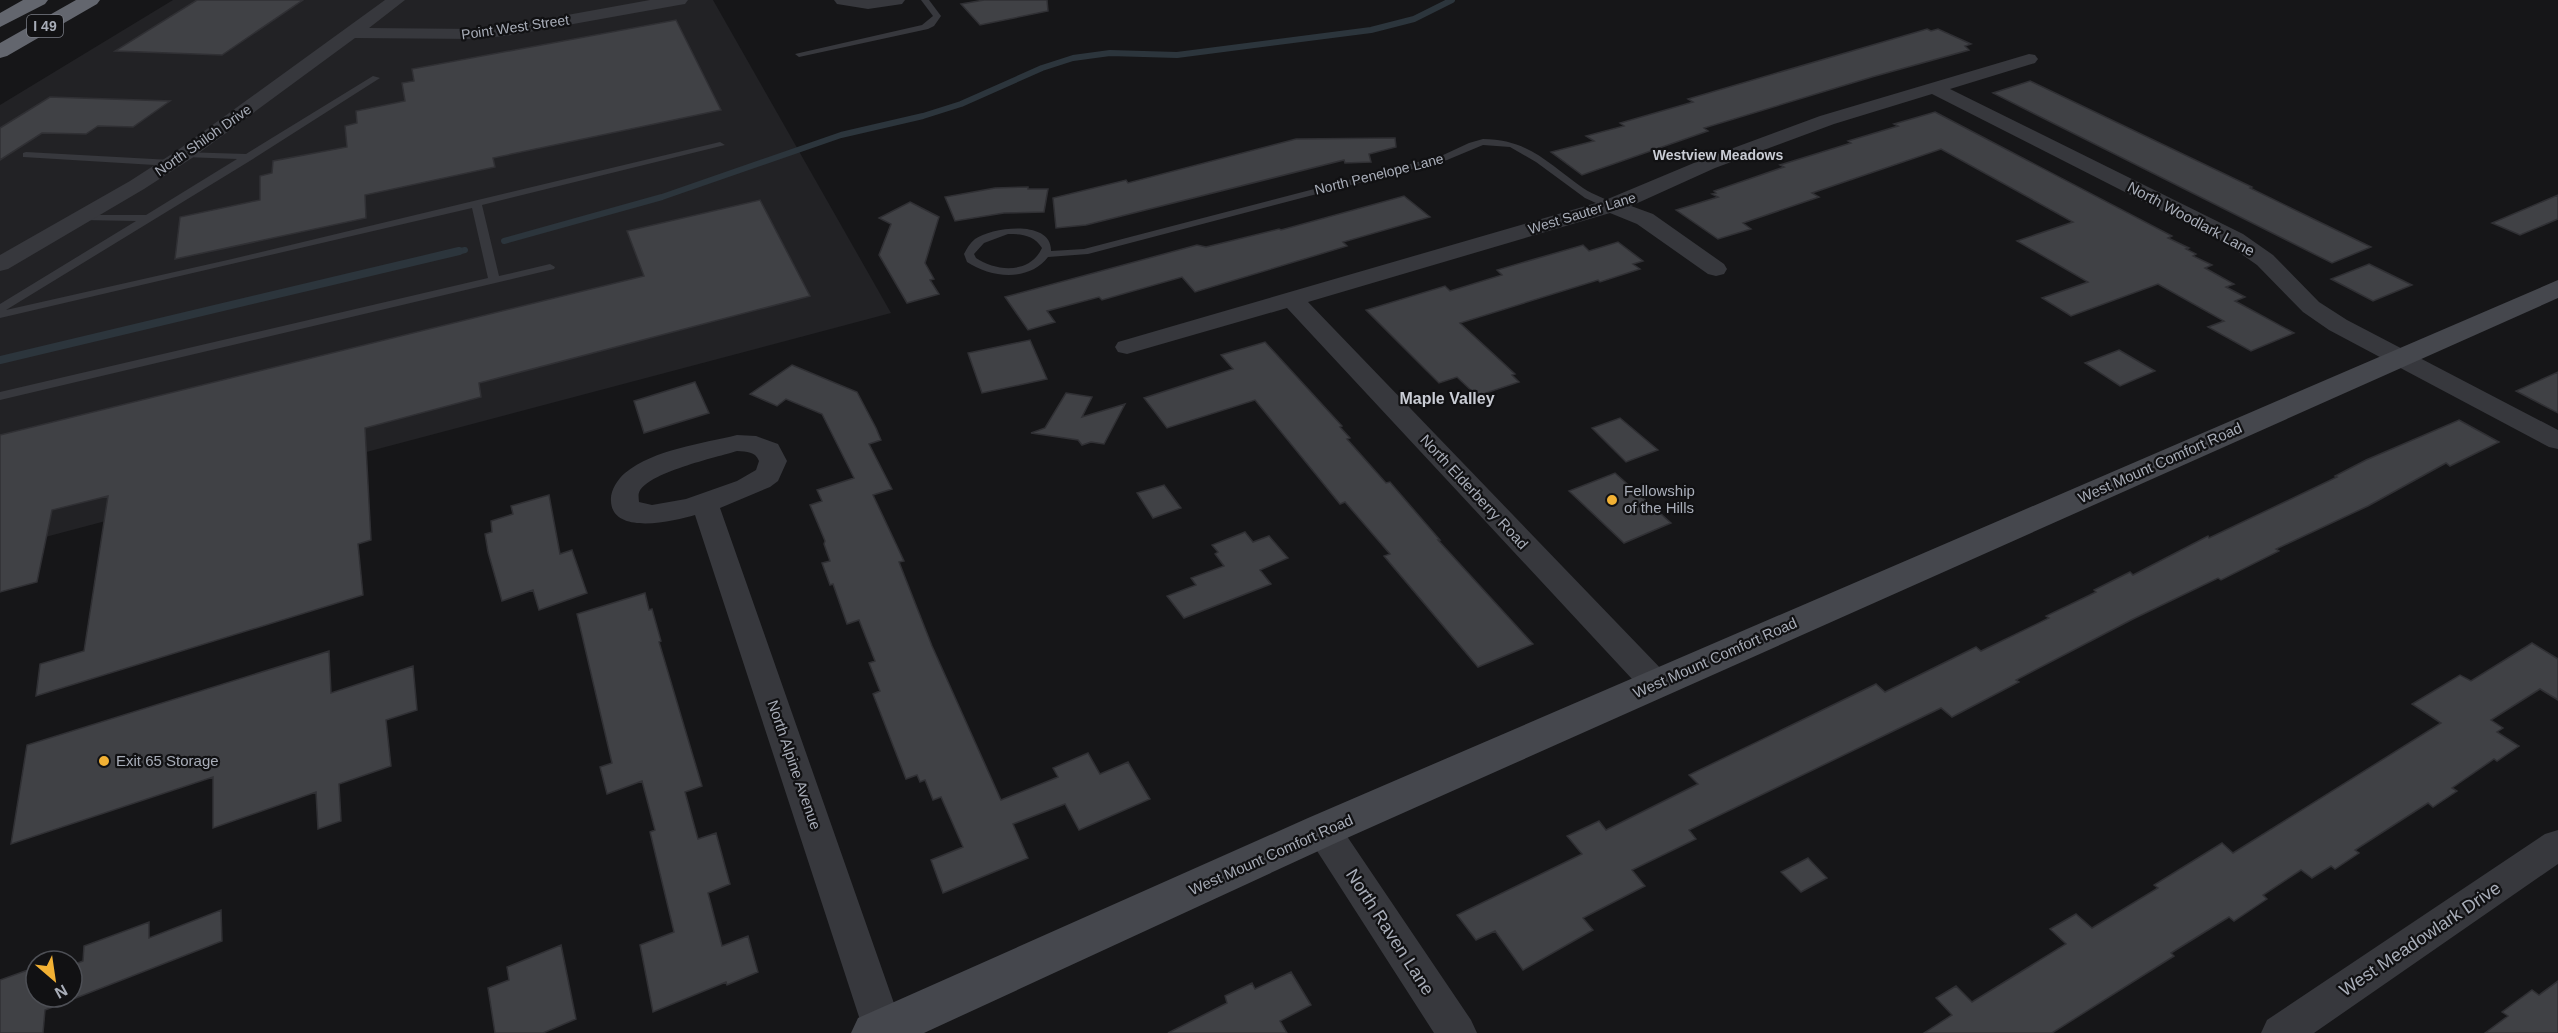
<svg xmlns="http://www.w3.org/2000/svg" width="2558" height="1033" font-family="Arial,sans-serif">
<rect width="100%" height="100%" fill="#161618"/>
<path fill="#222225" d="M173,0H713L891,313L0,549V105Z"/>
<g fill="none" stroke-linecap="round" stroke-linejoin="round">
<path stroke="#2c353c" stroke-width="6" d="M504,241L662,197L841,135L923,116L961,104L1042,68L1073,58L1110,53L1177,55L1371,30L1414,19L1452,0
M453,253L465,250"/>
<path stroke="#2c353c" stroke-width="8" d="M0,360L459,251"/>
</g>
<path fill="#404145" stroke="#303034" stroke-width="1.5" d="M197,0H303L222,55L115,51Z
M984,0H1047L1048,11L980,25L961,4Z
M676,20L721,110L493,158L495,167L365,195L366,218L175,259L180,217L260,200V176L272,173L273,161L347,147L345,126L357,123L356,111L405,101L402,83L414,81L412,69Z
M1927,29L1931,31L1938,29L1971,44L1965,46L1969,50L1872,77L1704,128L1708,131L1582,175L1551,152L1594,141L1586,136L1624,126L1620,123L1693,102L1688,99Z
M2030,81L2252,187L2250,188L2371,247L2332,263L1993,93Z
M50,97L170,101L133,127L98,126L86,134L42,133L0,160V128Z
M1935,112L2172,236L2168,238L2189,248L2186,249L2196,254L2193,256L2212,265L2205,268L2234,284L2226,287L2245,297L2235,301L2294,333L2251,351L2208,327L2224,321L2158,284L2071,316L2042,298L2088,282L2017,241L2073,222L1941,149L1812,193L1819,197L1743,223L1751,229L1718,239L1676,210L1718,197L1712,194L1716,193L1714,191L1784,167L1780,165L1851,143L1848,141L1898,126L1894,124Z
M1395,138L1396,147L1369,154L1371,162L1345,163L1344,160L1086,225L1056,228L1053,198L1126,180L1128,183L1296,139Z
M1028,187V189H1048L1044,212L1004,213L955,221L945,197L995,188Z
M2558,195V219L2520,235L2492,223Z
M1404,196L1430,217L1343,242L1347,246L1195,292L1182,277L1102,300L1099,297L1047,311L1055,322L1028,330L1005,297L1197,245L1206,247L1279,229L1281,230Z
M760,200L810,296L479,383L481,397L365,428L371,540L358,544L363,595L36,696L40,664L84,651L108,496L52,510L37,582L0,592V435L644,276L627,231Z
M910,202L939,217L925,263L934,279L930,280L939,294L907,303L879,255L891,224L879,218Z
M1618,242L1643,261L1633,264L1640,269L1600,282L1598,280L1460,323L1515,374L1512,375L1519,382L1477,396L1457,377L1439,383L1366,310L1445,286L1450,291L1502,275L1497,270L1583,245L1589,251Z
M2369,264L2412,285L2373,301L2331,279Z
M1030,340L1047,379L982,393L968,353Z
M1265,342L1342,426L1340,427L1350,438L1347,439L1386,483L1390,482L1408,503L1440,540H1438L1533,644L1478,667L1384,556L1390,554L1345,502L1340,504L1255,400L1167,428L1144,398L1233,369L1221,355Z
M2119,350L2155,371L2120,386L2085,363Z
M792,365L857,392L876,428L881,440L869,444L892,489L873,495L904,561L899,562L932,646L1001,800L1058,777L1053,768L1088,753L1100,774L1128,762L1150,799L1079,830L1065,804L1013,824L1028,858L943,893L931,860L963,847L941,797L933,800L925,780L920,782L917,775L906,779L873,694L880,691L869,663L875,661L859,620L847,624L833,584L830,585L822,563L830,561L824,544L825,541L810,505L822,501L817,490L854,478L822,414L786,399L777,406L750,394Z
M2558,372V413L2516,391Z
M695,382L709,413L644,433L634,401Z
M1066,393L1092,397L1082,417L1125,404L1104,444L1091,442L1082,445L1078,440L1031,433L1045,428Z
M1620,418L1658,450L1626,462L1592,428Z
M2459,420L2499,442L2450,466L2446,463L2368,506L2276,549L2279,551L2221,580L2218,578L2133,619L2016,680L2019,682L1952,717L1941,708L1689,830L1696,839L1632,870L1645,886L1583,918L1593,930L1523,970L1495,931L1476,940L1457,915L1582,854L1567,836L1599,821L1606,830L1698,784L1689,775L1876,684L1885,692L1976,647L1981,651L2049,618L2046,616L2096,592L2094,590L2130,572L2133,575L2208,536L2209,538L2337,477L2335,476L2366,460Z
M1615,473L1671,523L1624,543L1569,491Z
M1164,485L1181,508L1153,518L1137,493Z
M549,495L560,554L572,550L587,593L539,610L533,590L502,601L488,552L485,534L492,532L491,521L513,514L511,506Z
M1245,532L1253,542L1269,536L1288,558L1260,570L1271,584L1184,618L1167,596L1196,585L1191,578L1224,566L1215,554L1218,552L1212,545Z
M645,593L649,610L652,609L661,641L659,642L702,786L685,792L698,839L716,833L730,884L708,893L722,946L748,936L758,972L727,985L726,982L653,1012L640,945L674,932L650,832L655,830L642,781L607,794L600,767L612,763L577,614Z
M2532,643L2558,659V700L2540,689L2491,720L2503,728L2497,732L2519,746L2497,761L2494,759L2452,788L2457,791L2433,807L2428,803L2355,850L2359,853L2335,869L2331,866L2312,878L2301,870L2263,895L2267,899L2234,921L2229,917L2171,953L2174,956L2052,1033H1924L1952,1015L1936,998L1956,986L1972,1002L2066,944L2050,929L2076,914L2092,928L2158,888L2154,885L2222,843L2233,853L2441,723L2412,704L2460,675L2471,681Z
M329,651L331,693L413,666L417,710L386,720L391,766L339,784L341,821L318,829L316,792L213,828V777L11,844L27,745Z
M1808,858L1827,878L1801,892L1781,872Z
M221,910L222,941L45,1010L43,1033H0V980L36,967V997H72V965L83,961L84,946L149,922V938Z
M561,945L576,1019L543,1033H495L488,988L509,980L507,967Z
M1291,972L1311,1005L1280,1021L1287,1033H1168L1227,1003L1225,996L1252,983L1255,989Z
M2558,981V1033H2485L2508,1016L2502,1012L2532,990L2539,995Z"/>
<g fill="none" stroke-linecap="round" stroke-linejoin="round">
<path fill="#37383d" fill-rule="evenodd" d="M921,0H929L941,16L934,26L928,29L799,57L795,54L922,25L933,16Z
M373,76L380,78L253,159L6,310L232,259L720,142L725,145L482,205L499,276L550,264L555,267L554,269L0,400V392L488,278L472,208L0,318V304L136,221L82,220L77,217L78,215H146L237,159L185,157L180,154L182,152L246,154Z
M1483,139C1528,139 1549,164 1583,188C1593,195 1607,198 1616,206L1611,209L1607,208L1585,198L1536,162L1510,147L1483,145L1447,160L1088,254L1048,257C1029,282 991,278 967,262L964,254C967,248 970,243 975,239C992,227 1052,219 1051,251L1084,249L1441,156L1469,143ZM1008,234C1022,234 1034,235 1042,248C1030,274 997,272 976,258L974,254L984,243Z
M26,152L171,160L176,163L171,166L23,157V153Z"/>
<path fill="#37383d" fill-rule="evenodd" d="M385,0H405L369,28L476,29L512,25L650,0H688L685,4L679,5L512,35L476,39L355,38L192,158L144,189L8,269L0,271V255L130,181L178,150Z
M834,0H905L902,4L868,9L837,4Z
M2029,54L2035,55L2038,59L2035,63L1950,89L2243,234L2273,255L2319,302L2347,320L2558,430V449L2549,447L2329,330L2303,312L2257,265L2227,244L1932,94L1834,124L1715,168L1631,206L1653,214L1724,264L1727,269L1724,274L1716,276L1708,274L1637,224L1610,213L1308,302L1667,675L1672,684L1667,693L1656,696L1645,693L1287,308L1127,354L1118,352L1115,347L1118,342L1603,201L1701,160L1820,116Z
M737,435L756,436L778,444L787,461L778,481L770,487L720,508L903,1029L901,1033H865L863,1029L695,515C675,521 612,536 611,501C610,491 617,480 625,473C655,449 701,444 737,435ZM737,451C747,452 755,451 759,461L756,470L737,481L686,499L652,505L639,502C639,501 638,494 639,493C645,473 718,457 737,451Z
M1323,815L1336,820L1471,1020L1477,1033H1434L1310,840L1305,830L1310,820Z
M2558,830V864L2314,1033H2261L2267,1020L2545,834Z"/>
<path fill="#45474d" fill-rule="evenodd" d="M2558,280V298L1338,842L924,1033H851L858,1018L1308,818Z"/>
<path fill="#63666e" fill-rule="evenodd" d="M23,0H48L45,4L0,27V13Z
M76,0H100L97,4L7,56L0,58V43Z"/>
</g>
<g fill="#f2b134" stroke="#111113" stroke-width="2">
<circle cx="1612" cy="500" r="6"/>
<circle cx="104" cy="761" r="6"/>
</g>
<g text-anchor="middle" stroke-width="4.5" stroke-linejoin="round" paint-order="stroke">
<rect fill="#111113" stroke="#7b7e86" stroke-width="1.5" x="27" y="15" width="36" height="22" rx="4.5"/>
<g font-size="14" font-weight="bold" fill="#a8adb8">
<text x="45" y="31">I 49</text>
</g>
<g font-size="14" fill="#a8adb8" stroke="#111113">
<text transform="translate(515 27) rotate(-8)" y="5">Point West Street</text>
<text transform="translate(203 140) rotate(-35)" y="5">North Shiloh Drive</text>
<text transform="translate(1379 174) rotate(-14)" y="5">North Penelope Lane</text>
<text transform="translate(1582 213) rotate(-17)" y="5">West Sauter Lane</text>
</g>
<g font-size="14" font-weight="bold" fill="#c9ccd4" stroke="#111113">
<text x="1718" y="160">Westview Meadows</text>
</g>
<g font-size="15" fill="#a8adb8" stroke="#111113">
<text transform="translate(2191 219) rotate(28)" y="5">North Woodlark Lane</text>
<text transform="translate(2160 463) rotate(-24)" y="5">West Mount Comfort Road</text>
<text transform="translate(1474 492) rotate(47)" y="5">North Elderberry Road</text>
<text transform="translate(1715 658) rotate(-24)" y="5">West Mount Comfort Road</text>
<text transform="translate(794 765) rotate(71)" y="5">North Alpine Avenue</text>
<text transform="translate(1271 855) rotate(-24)" y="5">West Mount Comfort Road</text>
</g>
<g font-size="15" fill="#a8adb8" stroke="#111113" text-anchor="start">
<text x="1624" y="496">Fellowship<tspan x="1624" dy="17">of the Hills</tspan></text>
<text x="116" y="766">Exit 65 Storage</text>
</g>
<g font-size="16" font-weight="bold" fill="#c9ccd4" stroke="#111113">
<text x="1447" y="404">Maple Valley</text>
</g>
<g font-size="18" fill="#a8adb8" stroke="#111113">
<text transform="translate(1390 932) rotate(57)" y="6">North Raven Lane</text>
<text transform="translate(2420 939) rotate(-34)" y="6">West Meadowlark Drive</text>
</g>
</g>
<g transform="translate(54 979) rotate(151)"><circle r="28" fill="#111113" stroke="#4d4f55" stroke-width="1.5"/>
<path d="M0-4.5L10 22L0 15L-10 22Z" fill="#f2b134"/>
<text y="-9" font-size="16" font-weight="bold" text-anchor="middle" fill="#a8adb8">N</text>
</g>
</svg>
